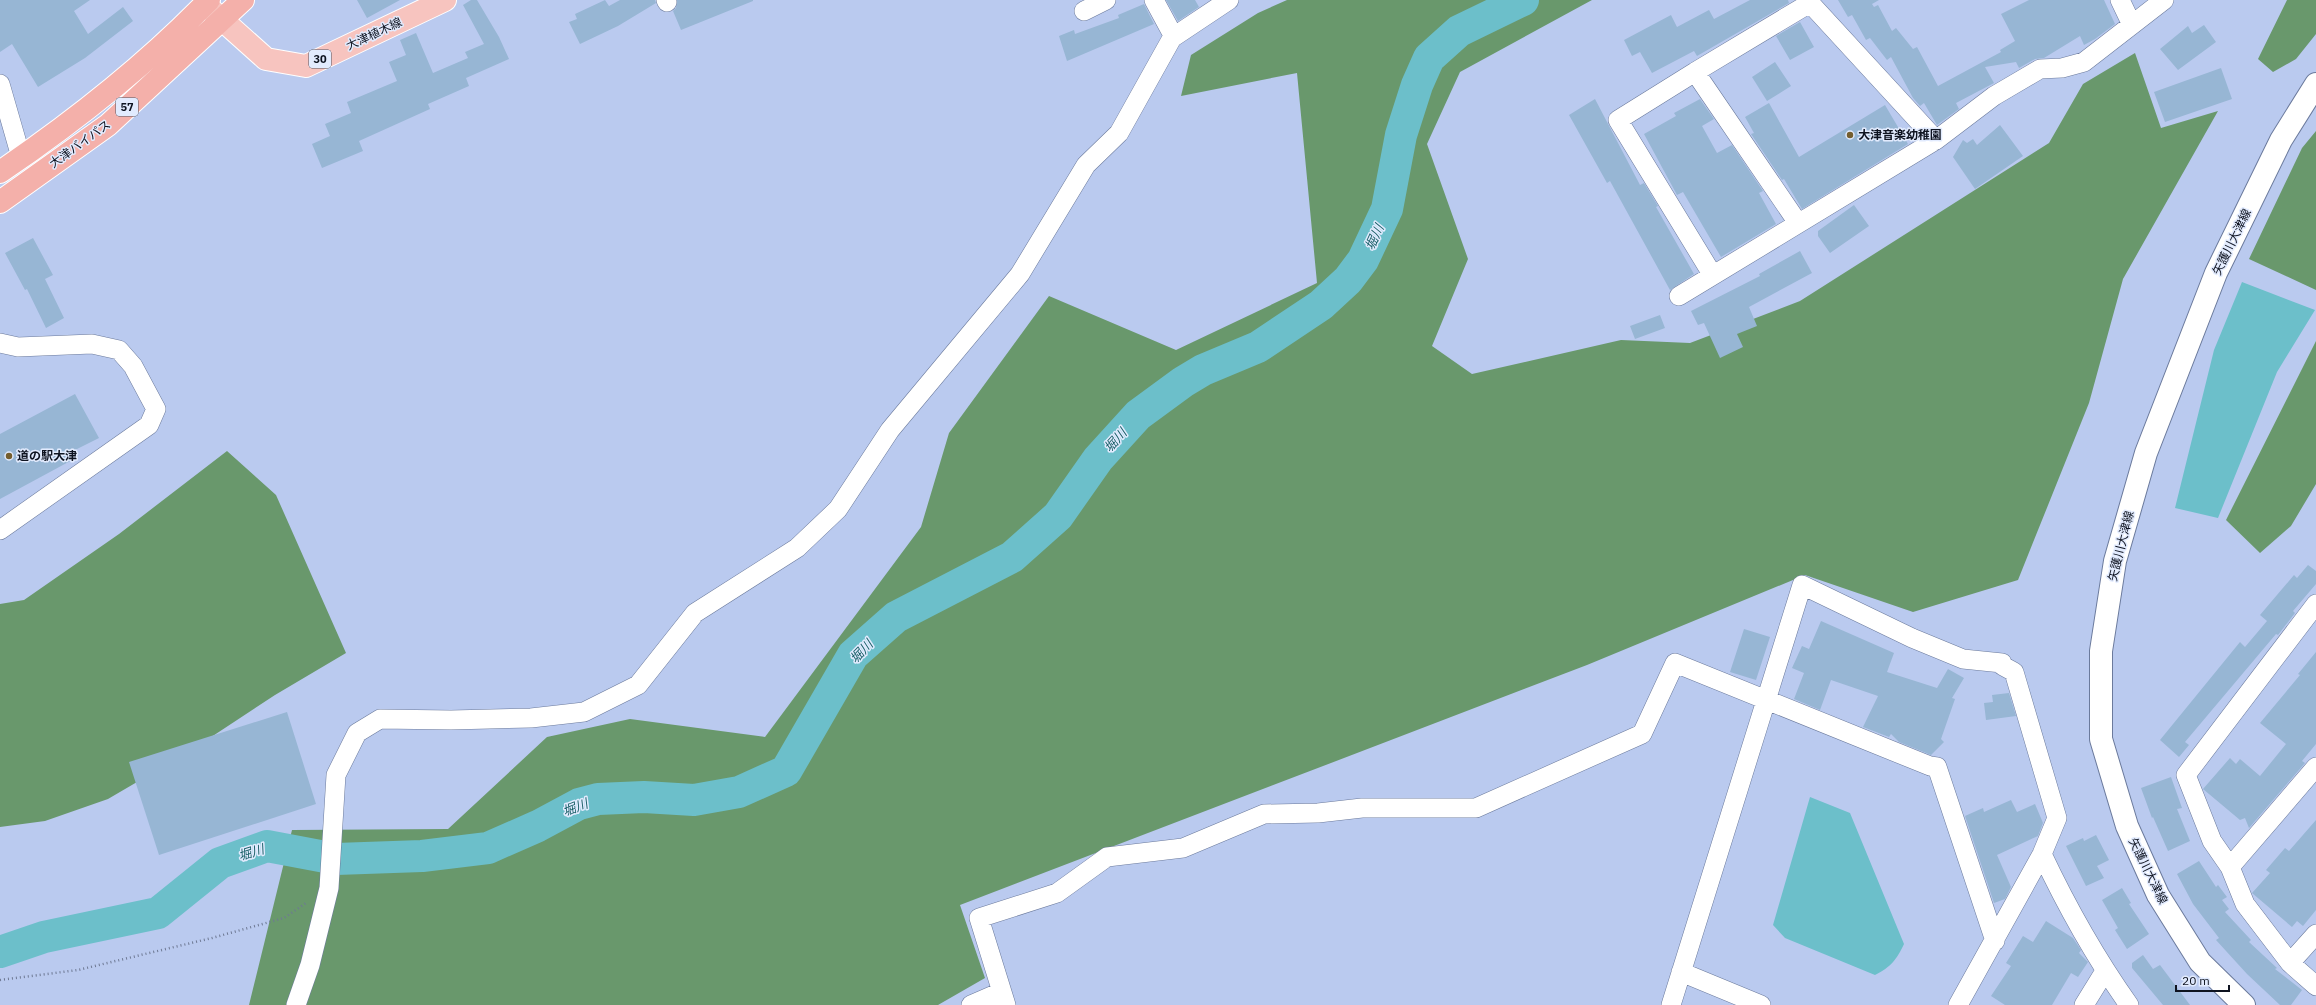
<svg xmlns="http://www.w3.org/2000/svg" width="2316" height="1005" font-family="'IBM Plex Sans','Noto Sans JP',sans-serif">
<rect width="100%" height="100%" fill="#bacaef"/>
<path fill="#69986c" d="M1287,0H1592L1460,72L1427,144L1468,259L1432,346L1472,374L1621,340L1690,343L1800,301L2049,143L2083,84L2135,53L2161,128L2218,111L2123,279L2089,403L2018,580L1913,612L1805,575L1587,665L960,905L985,978L938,1005H249L292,830L448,829L547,737L630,719L765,737L921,527L949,433L1049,296L1176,350L1317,283L1297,73L1181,96L1191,55L1258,13Z
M2287,0H2316V34L2296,59L2273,72L2258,59Z
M2316,131V290L2249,259L2302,148Z
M2316,341V484L2291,526L2260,553L2226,520Z
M227,451L276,495L346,653L275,695L190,751L108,799L45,821L0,827V604L24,600L119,534Z"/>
<path fill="#6cbfca" d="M2242,282L2315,310L2277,372L2218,518L2175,508L2214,350Z
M1810,797L1850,813L1904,944C1897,959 1891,967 1875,975L1785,938L1773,925Z"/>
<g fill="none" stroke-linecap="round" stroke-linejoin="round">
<path stroke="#6cbfca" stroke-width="32" d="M0,952L44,937L158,913L220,863L267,846L336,859L422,856L488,848L538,826L579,804L598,799L644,797L694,800L739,792L786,771L853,655L896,617L1012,557L1058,516L1098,459L1138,415L1183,382L1203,370L1258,347L1321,305L1348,280L1363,260L1387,209L1401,135L1417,85L1429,58L1459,31L1523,0"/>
</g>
<path fill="#97b6d4" d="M0,0H90L74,11L88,34L123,7L133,21L85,58L38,87L12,44L0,52Z
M357,0H400L367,18Z
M471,0H477L499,37L509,59L466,78L469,86L428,104L430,109L359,141L363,151L322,168L312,144L330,136L325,124L351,113L347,102L397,81L389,62L406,55L400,40L416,33L433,73L468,58L465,52L484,44L463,5Z
M605,0L609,6L620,0H655L656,3L618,26L580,44L569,22L577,19L575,14Z
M677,0H753V1L681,30L673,11L676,8Z
M1166,0H1195L1199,7L1178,21Z
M1750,0H1788L1789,3L1697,56L1694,51L1652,73L1640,52L1632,56L1624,40L1671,15L1677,27L1709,10L1714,19Z
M1838,0H1879L1872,4L1874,7L1878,5L1892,31L1896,28L1913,49L1917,47L1938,86L2001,52L2000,50L2015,41L2001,14L2029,0H2104L2115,24L2095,39L2084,45L2080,36L2044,58L2035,59L2019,68L2016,62L1985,67L1994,83L1956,103L1959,109L1937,125L1924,103L1920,106L1913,98L1891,57L1887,60L1870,38L1866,40L1852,15L1848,17Z
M1144,4L1154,24L1067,61L1059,36L1074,30L1075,34L1119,18L1118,15Z
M1800,22L1814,47L1790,60L1776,36Z
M2204,25L2216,42L2178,70L2160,49L2188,26L2192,33Z
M1775,62L1791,86L1767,101L1752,77Z
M2221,68L2232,99L2165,122L2154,92Z
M1595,99L1640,185L1644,183L1658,206L1656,207L1694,274L1670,290L1610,181L1607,183L1569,115Z
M1700,99L1714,119L1702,126L1717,153L1732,145L1763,191L1759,193L1776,224L1721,257L1683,192L1677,195L1644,134L1676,116L1674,113Z
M1769,103L1799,157L1885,105L1908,144L1802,209L1784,179L1782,180L1751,134L1754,133L1745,117Z
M2000,125L2023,156L1975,189L1953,157L1963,140L1967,143L1973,139L1977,145Z
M1854,205L1869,226L1830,253L1818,236V231Z
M33,238L53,275L45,279L64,318L46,328L27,289L25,290L5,253Z
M1800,251L1812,273L1749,307L1757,326L1737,334L1743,347L1720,358L1704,323L1698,325L1691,311L1760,276L1759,274Z
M1660,315L1665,328L1635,339L1630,326Z
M75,394L99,438L71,452L74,459L0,499V434Z
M2308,565L2316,571V584L2293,611L2295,613L2278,635L2276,634L2185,742L2189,745L2179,757L2160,740L2240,642L2245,647L2267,621L2260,615L2294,575L2297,578Z
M1821,621L1894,653L1887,672L1937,688L1948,669L1964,678L1952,698L1955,699L1941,739L1944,742L1931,755L1899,742L1891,734L1889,737L1863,727L1878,696L1831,680L1820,710L1794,699L1804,673L1792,668L1802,646L1809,649Z
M1744,629L1770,637L1756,680L1730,672Z
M2316,652V744L2302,761L2305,763L2249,828L2245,818L2240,820L2203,789L2230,758L2236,764L2240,759L2260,776L2286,744L2260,723L2300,675L2298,674Z
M2009,693L2016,716L1986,720L1984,703L1993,702L1992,695Z
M287,712L316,804L159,855L129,762Z
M2171,777L2182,808L2177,809L2190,841L2168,851L2153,817L2152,818L2141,788Z
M2011,800L2017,812L2035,804L2043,823L2038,836L1997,855L2011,887L2005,899L1994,903L1965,816L1983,808L1984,812Z
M2316,820V910L2303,926L2297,921L2292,927L2252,893L2270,873L2266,870L2285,848L2289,851Z
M2096,835L2109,860L2097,866L2104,878L2086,886L2066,846L2083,838L2084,841Z
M2199,861L2216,887L2218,885L2227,897L2222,900L2229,909L2225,912L2251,940L2249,942L2277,968L2275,969L2302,990L2291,1005H2280L2247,974L2216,940L2219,938L2193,904L2177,874Z
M2122,888L2131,903L2129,904L2149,934L2127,949L2115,930L2118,928L2102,900Z
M2046,921L2073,938L2081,950L2079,953L2088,962L2078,977L2071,973L2052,1005H2005L1991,996L2011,966L2006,963L2023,936L2033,942Z
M2143,955L2153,969L2160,965L2190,1005H2163L2132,968V963Z"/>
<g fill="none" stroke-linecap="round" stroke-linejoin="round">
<g stroke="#6b7a9c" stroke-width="20">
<path id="minor" d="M666,0L667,2
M1154,0L1174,37
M2120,0L2132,25
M1084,11L1106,0
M1695,72L1618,120L1712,274
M0,84L21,157
M1798,223L1695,72L1810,3L1936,140
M1679,296L1936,140L1994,96L2040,69L2062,68L2084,62L2164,0
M0,343L18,347L92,344L119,350L133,366L156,409L149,425L0,530
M2316,604L2186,775L2212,841L2230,867L2245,904L2290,963L2316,986
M2042,854C2067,907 2095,957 2129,1005
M2230,867L2316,767
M2290,963L2316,934
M1681,972L1761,1005
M296,1005L310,965L329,888L336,775L357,733L380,719L451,720L531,718L584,712L638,685L695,613L797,548L838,509L890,430L1020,274L1086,165L1119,133L1172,38L1229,0
M971,1005L1001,992
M1006,1005L979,918L1057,893L1107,857L1183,848L1264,814L1318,813L1362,808H1476L1642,734L1675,663L1930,766L1937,767L1995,941
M1671,1005L1802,585L1912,638L1963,659L2002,663L2003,666L2014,672L2057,818L2042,854L1958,1005
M2084,1005L2105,971"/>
</g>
<g stroke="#6b7a9c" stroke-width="24">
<path id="secondary" d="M2244,1005L2200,962L2158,895L2127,826L2101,739V651L2115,561L2146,453L2216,273L2281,140L2316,84"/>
</g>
<g stroke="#fff" stroke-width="24">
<path id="primary" d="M208,7L266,59L306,66L445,0"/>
</g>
<g stroke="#fff" stroke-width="24">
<path id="trunk" d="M0,172C75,121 146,65 209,0
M0,202L108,125L243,0"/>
</g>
<path stroke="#6e7993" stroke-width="2.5" stroke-dasharray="1 3" stroke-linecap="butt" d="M0,980L78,970L212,938L284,918L306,903"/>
<use href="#minor" stroke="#fff" stroke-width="19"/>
<use href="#secondary" stroke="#fff" stroke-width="22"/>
<use href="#primary" stroke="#f7c4bf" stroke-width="22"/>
<use href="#trunk" stroke="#f4b0aa" stroke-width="22"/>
</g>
<g fill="#745e2e" stroke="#e2ebfe" stroke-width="1.5">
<circle cx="1850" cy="135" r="4"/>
<circle cx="9" cy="456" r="4"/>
</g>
<g text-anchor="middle" stroke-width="3" stroke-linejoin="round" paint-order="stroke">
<g fill="#e2ebfe" stroke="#4e5463" stroke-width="1">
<rect x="309" y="50" width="22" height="18" rx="3"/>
<rect x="116" y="98" width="22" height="18" rx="3"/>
</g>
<g font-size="11" font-weight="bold" fill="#0e1320">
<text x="320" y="63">30</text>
<text x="127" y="111">57</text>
</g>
<g font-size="12" fill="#0e1320" stroke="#e2ebfe">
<text transform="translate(374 34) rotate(-25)" y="4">大津植木線</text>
<text transform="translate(80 144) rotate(-36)" y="4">大津バイパス</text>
<text transform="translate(2232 242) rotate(-64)" y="4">矢護川大津線</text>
<text transform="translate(2121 546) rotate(-76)" y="4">矢護川大津線</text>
<text transform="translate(2148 871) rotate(64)" y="4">矢護川大津線</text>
</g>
<g font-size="12" font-weight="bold" fill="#0e1320" stroke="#e2ebfe" text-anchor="start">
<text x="1858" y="139">大津音楽幼稚園</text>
<text x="17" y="460">道の駅大津</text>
</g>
<g font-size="13" font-style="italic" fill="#1c6169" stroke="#e2ebfe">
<text transform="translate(1374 237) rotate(-65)" y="5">堀川</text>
<text transform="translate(1115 440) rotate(-48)" y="5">堀川</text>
<text transform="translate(861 651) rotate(-47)" y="5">堀川</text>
<text transform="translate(575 807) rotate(-21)" y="5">堀川</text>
<text transform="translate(251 852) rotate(-17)" y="5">堀川</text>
</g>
</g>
<path d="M2176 985v6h53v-6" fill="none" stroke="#0e1320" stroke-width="2"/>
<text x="2182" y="985" font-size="12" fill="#0e1320" stroke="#e2ebfe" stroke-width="3" paint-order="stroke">20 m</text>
</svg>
